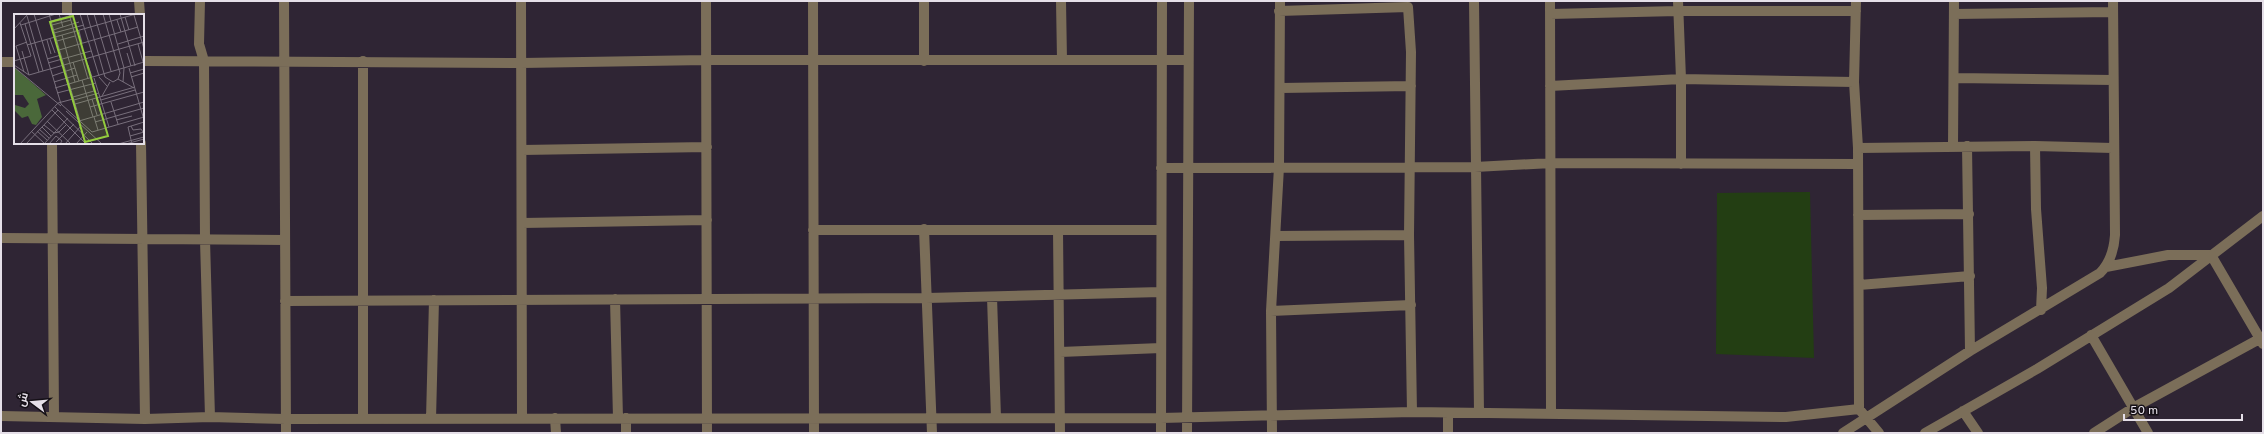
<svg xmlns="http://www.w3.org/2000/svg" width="2264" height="434" font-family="Overpass,Cairo,sans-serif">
<rect width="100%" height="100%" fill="#2f2534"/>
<path fill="#233e13" d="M1810,192L1814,358L1716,354L1717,193Z"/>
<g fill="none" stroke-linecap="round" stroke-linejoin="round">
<path stroke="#7b6e59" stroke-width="10" d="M67,1V15
M139,1L140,15
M200,1L199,44L204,61L205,240L210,417
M284,1L286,433
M521,1L522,418
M706,1L707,433
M813,1L814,433
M1061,1L1062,60
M1474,1L1479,412
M1550,1L1551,414
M1678,1L1681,79V164
M1856,1L1854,82L1858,148L1859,409L1879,433
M1279,11L1408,7L1411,52L1409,235L1412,412
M1550,14L1678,11H1856
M1954,14L2113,12
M143,61L522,63L706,60H1188
M363,61V419
M924,61V1
M1,62H15
M1954,78L2113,80
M1550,86L1681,79L1854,82
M1281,88L1411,86
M52,143L54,417
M141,143L145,419
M1953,146L1954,1
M1967,146L1970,351
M2035,146L2036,209L2042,288L2041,310
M1858,148L2035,146L2113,148
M522,150L707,147
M1161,168L1475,167L1552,163L1858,164
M1858,215L1969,214
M522,223L707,220
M924,229L932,433
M813,230H1161
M1058,230L1060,433
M1276,236L1409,235
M1,238L285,240
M2106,267L2168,255H2211L2263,344
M1859,285L1970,276
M992,297L996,418
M615,299L618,418
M285,301L927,298L1161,292
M1271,311L1411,305
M2091,335L2148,433
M1060,352L1161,348
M1963,411L1978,433
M1448,413V433
M1,416L145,419L210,417L286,419L1161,418L1412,412L1786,417L1859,409
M555,418L556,433
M626,418V433
M431,419L434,300
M1161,433L1162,1
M1187,433L1189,1
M1272,433L1271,311L1279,167L1280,1
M1843,433L1970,351L2100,273C2110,263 2114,250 2115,235L2113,1
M1925,433L2037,369L2169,288L2263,216
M2094,433L2133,408L2263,337"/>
</g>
<g transform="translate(14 14)">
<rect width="130" height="130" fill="#2f2534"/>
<path d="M0,53L32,81L23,85L28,103L22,111L18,110L14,102L8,104L0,96L1,91L11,94L15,90L9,81H0Z" fill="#4a683a"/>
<path fill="none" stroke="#786f7c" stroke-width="1" d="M20,0L47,90L78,118L130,103M35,0L66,107M45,0L49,13M55,0L74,65M66,0L85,62M73,0L91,63L99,68L104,65L106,59L89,0M80,0L97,57M95,0L110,54L109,68M106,0L121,52M120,1L130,35M13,2L29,57M111,3L115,16M103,6L107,18M37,7L62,0M6,9L17,42M11,10L25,58M7,11L42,0M38,11L57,6M0,15L14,0M39,16L65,8M65,17L68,29M40,19L70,11M48,21L61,68M36,25L41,39M33,26L37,40M43,27L61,22M104,30L130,22M124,30L129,48M13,31L122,0M45,36L124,13M8,37L15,61M113,39L117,52M33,45L47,41M0,47L17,42M59,48L65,67M34,49L77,37M0,51L15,61L130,28M74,51L78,63M0,53L47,92M115,54L130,106M10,58L2,32L13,28M116,59L130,55M38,62L61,54M85,63L93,72M117,63L130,59M80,64L95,113M104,65L120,74M68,66L79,103M40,68L63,61M41,74L130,48M43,79L82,69M88,82L96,68M59,83L80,77L78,70M82,84L87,100M78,85L83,101M60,86L85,79M87,86L121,76M97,88L104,110M61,90L121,73M41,93L79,130M76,93L130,78M38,96L72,130M52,97L88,130M80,103L84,116M102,106L118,102M33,107L57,130M65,107L130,88M81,108L130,94M30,111L40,119L45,118L52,111M117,112L119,116L127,115L129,118M28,113L37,122M25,115L35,124M17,117L30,129M23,117L33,126M116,122L130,118M42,128L60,110M6,130L44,89L59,85M12,130L44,96M30,130L54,104M35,130L42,122L48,127L46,130M51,130L67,112M62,130L73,118M104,130L130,123M112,130L130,125M118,130L114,113L130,108"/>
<path fill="#93cc3d" fill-opacity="0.15" stroke="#93cc3d" stroke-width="2" d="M59,2L94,122L71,128L36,8Z"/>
<rect width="130" height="130" fill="none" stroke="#e5dfe8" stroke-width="2"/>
</g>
<rect width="2264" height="434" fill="none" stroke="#e5dfe8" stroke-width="4"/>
<g transform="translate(32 402) rotate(286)" stroke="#151017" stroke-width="3" paint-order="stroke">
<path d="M0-3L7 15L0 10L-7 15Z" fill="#e5dfe8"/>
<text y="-6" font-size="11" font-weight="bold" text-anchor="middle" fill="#e5dfe8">ش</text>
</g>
<path d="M2124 414v6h118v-6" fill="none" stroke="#e5dfe8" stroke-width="2"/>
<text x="2130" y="414" font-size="12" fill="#e5dfe8" stroke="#151017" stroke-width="3" paint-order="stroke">50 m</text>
</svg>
